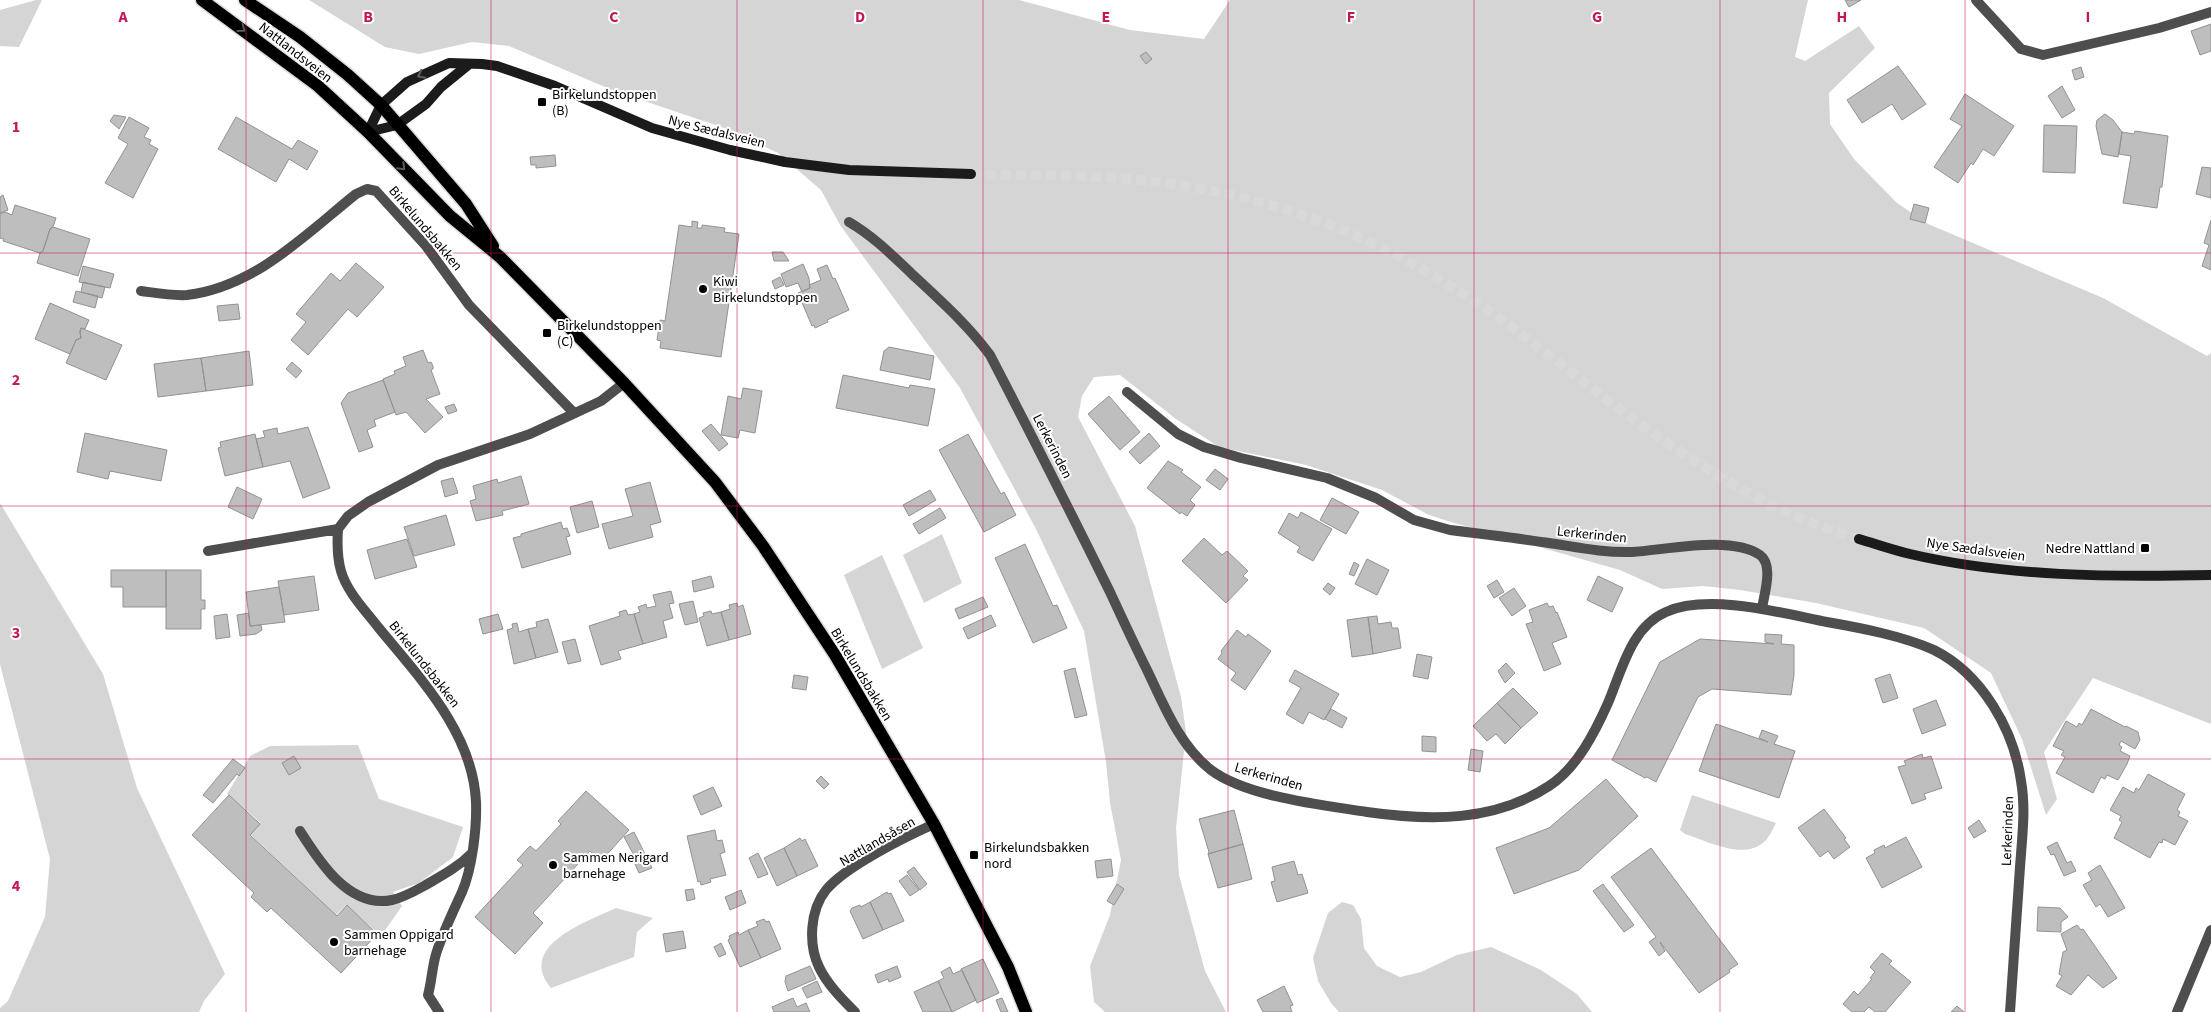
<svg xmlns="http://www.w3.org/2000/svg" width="2211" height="1012" font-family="'Source Sans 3',sans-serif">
<rect width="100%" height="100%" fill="#fff"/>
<path fill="#d5d5d5" d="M36,0H42L19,47L0,46V10Z
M309,0H1019L1130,30L1204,39L1230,0H1808L1795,57L1805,61L1859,26L1875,48L1829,93L1830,124L1854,159L1897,203L1928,224L2103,298L2207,356L2211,353V724L2093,678L2044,752L2057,799L2046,815L2022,739L1991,673L1924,628L1816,603L1740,590L1703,586L1662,589L1620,570L1451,522L1429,515L1382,490L1306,465L1219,447L1176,419L1120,375L1094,377L1082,396L1078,417L1135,526L1181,697L1186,732L1176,828L1179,875L1205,971L1226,1012H1105L1094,1002L1090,966L1110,915L1121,860L1110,803L1106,762L1084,631L1036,529L960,388L840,225L821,190L778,153L730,130L612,90L509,46L472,42L419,54L385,47Z
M0,503L103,674L137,788L225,974L204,1001L199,1012H0V1008L8,1001L45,917L50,859L0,664Z
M942,534L962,583L924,603L903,555Z
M882,555L923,648L882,669L844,575Z
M358,745L379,799L463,827L453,857L419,883L393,892L402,906L381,936L346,905L336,915L250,834L260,822L227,794L250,756L270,746Z
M1692,795L1776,823C1773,829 1770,835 1766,840C1746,862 1708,841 1685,834L1680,830Z
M1342,902L1353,905L1361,919L1364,948L1377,966L1400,977L1421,972L1457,955L1491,947L1541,970L1577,994L1592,1012H1339L1331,1003L1318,981L1313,958L1328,913Z
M616,908L653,918L637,932L634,957L551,988C516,946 586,922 616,908Z"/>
<path fill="#bebebe" stroke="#929292" d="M1845,0H1861L1849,7Z
M2211,24V51L2200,55L2191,31Z
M1146,52L1152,59L1146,64L1140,56Z
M1898,66L1926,104L1902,120L1892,104L1862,123L1847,100Z
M2081,67L2084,77L2075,80L2072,70Z
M2062,86L2075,110L2062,118L2048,96Z
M1965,94L2014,126L1994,156L1983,149L1973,165L1971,163L1958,183L1934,167L1962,126L1950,119Z
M2105,114L2113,120L2122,132L2118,157L2102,154L2096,126L2097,120Z
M114,115L126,117L119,129L110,121Z
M129,117L149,128L144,137L151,140L149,144L158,149L133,198L105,183L128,144L118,138Z
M236,117L292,149L298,140L318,151L307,170L289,159L276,182L218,149Z
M2044,125L2077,126L2075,173L2043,172Z
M2135,131L2168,136L2162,187H2160L2157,208L2123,203L2131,156L2119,154L2122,132L2134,134Z
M555,155L556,166L536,168V165H531L530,157Z
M2202,167L2211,168V198L2196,194Z
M3,195L8,210L0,213V197Z
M1914,204L1929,208L1925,223L1910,219Z
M15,205L56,218L53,227L50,229L43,251L40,253L3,241L4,239L0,238V214L5,212L12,215Z
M2211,220V270L2202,266L2209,245L2204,243Z
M692,221L698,222L697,228H702V225L725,228L724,232L739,234L721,357L660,348L661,341L657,340L660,320L665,321L679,225L692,227Z
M53,227L90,239L78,276L37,263L40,253L43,251L50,229Z
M772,252H783L789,261H774Z
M356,263L384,287L357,317L348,309L308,355L291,340L306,322L296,314L331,273L340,281Z
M803,264L809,278L810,288L802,292L798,283L786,287L781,274Z
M827,265L833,279L835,278L849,310L827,320L828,322L815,328L814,325L812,326L798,293L810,288L809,285L821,280L817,269Z
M83,266L114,274L110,288L79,282Z
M780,277L784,285L775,289L772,281Z
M83,282L105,287L102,298L81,292Z
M76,291L98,296L95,308L73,302Z
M50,303L89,320L85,329L81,328L80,332L81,338L76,340L70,354L35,339Z
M238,304L240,319L219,321L217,306Z
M81,328L122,345L106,380L66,363L76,340L81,338L80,332Z
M889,347L934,356L930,380L880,370L884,351Z
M423,350L428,363L431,362L433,366V369L431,370L440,394L426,399L443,417L425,433L406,412L396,415L383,379L395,374L394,371L406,366L403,357Z
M249,351L253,385L206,391L201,358Z
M201,358L206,391L158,397L154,364Z
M292,362L302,371L296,378L286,369Z
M843,375L909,388L910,385L935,389L928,426L836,408Z
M383,380L395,412L374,420L376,426L367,430L373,447L359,452L341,403L348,393Z
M743,388L762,391L755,433L740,430L738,438L721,435L728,396L741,399Z
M1109,396L1140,432L1120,450L1088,414Z
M454,404L457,411L448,414L445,407Z
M711,424L728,444L719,451L702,431Z
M308,427L330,488L303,498L290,461L263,467L256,439L265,437L263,431L277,428L278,434Z
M85,433L167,450L161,481L110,471L108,479L77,472Z
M1149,433L1160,446L1140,464L1129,452Z
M255,434L263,467L225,476L218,448L221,447L220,442Z
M968,434L1001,494L1004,492L1016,515L984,532L939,450Z
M1168,461L1183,470L1181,472L1201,487L1190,500L1195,505L1187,516L1181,512L1180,514L1147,488Z
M1215,469L1228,479L1220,490L1206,480Z
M521,476L529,504L502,511L503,515L476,521L470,501L476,499L473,486L497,479L498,483Z
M453,478L458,493L445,497L441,481Z
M650,482L661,522L650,525L653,537L609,549L602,524L633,516L625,489Z
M237,487L262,499L253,519L228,507Z
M930,490L936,500L909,516L903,505Z
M1332,498L1359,512L1346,534L1320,520Z
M592,501L599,527L577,533L570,507Z
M940,508L946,518L919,534L913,524Z
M1301,512L1332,529L1313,561L1297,552L1300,547L1278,533L1289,513L1298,518Z
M446,515L455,545L414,556L404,527Z
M561,522L563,529L567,528L570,536L566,537L571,554L522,568L513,538L521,536V534Z
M1204,538L1222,555L1227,551L1248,571L1243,576L1248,580L1226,603L1182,561Z
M407,539L417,567L375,579L367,550Z
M1025,544L1053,606L1057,605L1067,628L1033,643L995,558Z
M1367,559L1389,570L1377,595L1355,584Z
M1354,562L1359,565L1354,576L1349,574Z
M111,570H166V607H123V587H111Z
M166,570H201V600H205V609H201V629H166Z
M314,576L319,610L284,615L278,581Z
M711,576L714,587L694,592L692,581Z
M1598,576L1623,588L1612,612L1587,600Z
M1497,580L1504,592L1494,598L1487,586Z
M1328,583L1335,588L1330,595L1323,589Z
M279,587L285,622L250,626L246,592Z
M1514,588L1526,606L1512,616L1499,598Z
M671,591L674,603L669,604L673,618L663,621L667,637L643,644L634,614L640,612L638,607L646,604L647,608L656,606L653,595Z
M983,597L988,607L959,619L955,609Z
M693,601L698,622L685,625L679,604Z
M737,603L738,607L743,605L751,634L729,640L721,612L730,609L729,605Z
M1547,603L1549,607L1553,606L1556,613L1557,612L1567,637L1552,643L1561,664L1544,671L1526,624L1533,622L1529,610Z
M626,610L628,615L634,614L643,644L618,651L621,659L601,665L589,626L620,616L619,612Z
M711,611L712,614L721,612L729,640L707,646L699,618L704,616L703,613Z
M249,613L250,626L261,625L262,630L256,634L240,636L237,615Z
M227,614L230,637L216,639L214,616Z
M498,614L503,629L483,634L479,619Z
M991,615L996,626L968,639L963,628Z
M1377,616L1378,624L1391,622L1392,628H1398L1401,648L1373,654L1368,617Z
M1368,617L1373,654L1352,657L1347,620Z
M548,619L558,652L536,658L528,629L537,627L536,622Z
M517,623L519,632L528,629L536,658L514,664L507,630L513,628L512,624Z
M1237,630L1246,637L1248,634L1271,651L1245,690L1231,680L1236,673L1218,659L1222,653L1221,651Z
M1765,634L1782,635L1781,644L1794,645V675L1791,695L1712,689L1698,697L1656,782L1647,777L1645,778L1612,760L1660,662L1700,639L1774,644L1765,642Z
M575,639L581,661L568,664L562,642Z
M1417,654L1432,657L1428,679L1413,676Z
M1506,663L1515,673L1505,683L1498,671Z
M1075,668L1087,715L1075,718L1064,671Z
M1295,670L1339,694L1324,720L1309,712L1303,724L1286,714L1301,688L1289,681Z
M1890,674L1898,698L1883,703L1875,679Z
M794,675L808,677L806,690L792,688Z
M1513,688L1538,713L1521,728L1497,703Z
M1936,700L1946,725L1922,734L1913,709Z
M1497,703L1521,728L1505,744L1496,734L1487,741L1473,726Z
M1331,709L1347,718L1342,728L1325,719Z
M2091,709L2125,727L2126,726L2138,732L2140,740L2135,749L2121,741L2119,745L2122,747L2120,751L2130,756L2127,764L2118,780L2107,775L2105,779L2101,777L2093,793L2056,773L2065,757L2061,755L2064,751L2053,746L2066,721L2077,727L2079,723L2082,725Z
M1716,724L1768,742L1759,738L1762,730L1778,736L1774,744L1795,751L1779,798L1699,771Z
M1422,736L1436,737V752L1422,751Z
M1471,749L1483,751L1480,772L1468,770Z
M1922,754L1923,758L1931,756L1942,788L1924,794L1926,799L1912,804L1898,767L1906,765L1904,761Z
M294,756L301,768L289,775L282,763Z
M233,759L245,768L239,776L237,774L213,803L203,795Z
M2148,774L2185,794L2177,810L2180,812L2178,816L2188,821L2175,845L2163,839L2162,843L2159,842L2150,858L2114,838L2122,822L2119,820L2121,816L2110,810L2123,787L2134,793L2136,788L2139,790Z
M821,776L829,784L824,789L816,781Z
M1606,779L1638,816L1579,870L1514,894L1496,848L1549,828Z
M713,787L722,806L701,815L693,796Z
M586,791L629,830L601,861L590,851L533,913L543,923L515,954L475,917L523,865L517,860L530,846L536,851L561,824L558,821Z
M229,795L260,824L250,835L337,916L347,905L377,934L341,973L271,908L267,912L251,897L254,893L192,835Z
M1824,809L1846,838L1844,839L1850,847L1834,859L1828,851L1820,857L1798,828Z
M1234,810L1243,844L1208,854L1209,852L1199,819Z
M1979,820L1986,831L1974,838L1968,828Z
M715,830L717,841L722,840L725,852L720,854L726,875L710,879L711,882L701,885L700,881L698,882L687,836Z
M634,832L652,868L639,873L635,864L637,861L624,837Z
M1906,837L1922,867L1882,888L1866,858L1875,853L1874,850L1884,845L1885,848Z
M800,838L802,841L805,839L818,866L797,876L784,848Z
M2057,842L2067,863L2071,861L2076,871L2064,876L2054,854L2051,855L2047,847Z
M1243,844L1252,879L1218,888L1208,854Z
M784,848L797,876L777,886L764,858Z
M1651,848L1738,964L1729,970L1730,972L1699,993L1660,942L1665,951L1659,956L1649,942L1656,937L1611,877Z
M758,853L768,874L758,878L749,858Z
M1111,859L1113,876L1097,878L1095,861Z
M1294,861L1298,875L1302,874L1308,893L1277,902L1271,882L1275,881L1272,867Z
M2100,865L2125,908L2108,917L2100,904L2096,907L2083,885L2092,880L2088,873Z
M914,867L927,884L920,890L907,872Z
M907,875L919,890L910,896L899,881Z
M1117,884L1124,889L1114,905L1107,901Z
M1603,884L1634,925L1624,932L1593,891Z
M693,889L695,899L687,901L685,890Z
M741,890L746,903L730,910L725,897Z
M887,892L888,894L891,893L904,921L883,930L870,902Z
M870,902L883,930L863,939L850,911L852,908L860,905L861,907Z
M2038,907L2060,908L2068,917L2061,922V932L2037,931Z
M764,919L766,922L769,921L781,949L761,958L748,930L758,926L756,922Z
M2077,925L2081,930L2083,929L2117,978L2103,988L2088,975L2071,995L2056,986L2062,976L2059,974L2063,952L2067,950L2061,934Z
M748,930L761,958L740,967L728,940L730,938L729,936L738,932L739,935Z
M683,931L686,948L666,952L663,934Z
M721,943L726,954L719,957L714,947Z
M1882,953L1892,961L1889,964L1911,982L1885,1012H1875L1869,1007L1864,1012H1852L1843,1004L1854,991L1858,995L1872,979L1870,978L1875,972L1870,967Z
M983,959L999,993L977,1003L961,969Z
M810,966L816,979L788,991L785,982L786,976Z
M897,966L901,977L889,982L888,979L878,983L875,975Z
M950,967L953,974L962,970L976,1000L952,1012L938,981L944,978L941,972Z
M817,981L822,992L807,998L802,988Z
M938,981L952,1012H923L914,992Z
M1284,986L1293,1005L1290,1006L1292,1012H1263L1257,1000Z
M793,998L797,1007L806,1003L810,1012H774L772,1007Z
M1002,998L1008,1012H1001L996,1000Z
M1957,1006L1964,1012H1951Z"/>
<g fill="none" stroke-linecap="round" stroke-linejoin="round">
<path stroke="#d9d9d9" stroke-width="10" stroke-dasharray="10 5" stroke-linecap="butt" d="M971,174C1029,176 1092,174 1149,181C1238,191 1328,217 1407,261C1440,279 1473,299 1503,321C1547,352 1589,387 1633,419C1677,450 1723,481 1771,505C1799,519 1829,529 1859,539"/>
<g stroke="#dbdbdb" stroke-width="15">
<path id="primary" d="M202,0L318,86L368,132L450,216L500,257L624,383L715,482L763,546L835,655L934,824L1008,967L1026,1012
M245,0L300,37L348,75L381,105L466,204L493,246"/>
</g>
<path stroke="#4e4e4e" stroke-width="10" d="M1976,0L2021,49L2043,55L2159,28L2211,12
M849,222C873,236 892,255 912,274C940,300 967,324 990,355C1031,434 1071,513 1110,592C1122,618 1134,644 1147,670C1164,705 1179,745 1211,770C1247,797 1323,805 1367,812C1430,821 1494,822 1549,786C1577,768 1595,732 1608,703C1622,670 1631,627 1666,612C1708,593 1782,613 1827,622C1861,628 1903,636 1934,650C1982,674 2014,730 2021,781C2026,809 2022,838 2020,867C2017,915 2013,964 2010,1012
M141,291C156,293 172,296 187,295C255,287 306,234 356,194L367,189L376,191L426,246L469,305L574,413
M1127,392L1178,434L1204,447L1241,458L1327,478L1376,498L1414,520L1450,530C1483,534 1516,538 1549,543C1576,547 1604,553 1632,552C1666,550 1731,535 1760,555C1774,565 1764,594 1762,609
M338,529C337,544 337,557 341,571C347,592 365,610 378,627C420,678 473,733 476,802C477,828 472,869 462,892C453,912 444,930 437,951C432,965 432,981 428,995L439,1012
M208,551L338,529L348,516L368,502L438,465L530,434L601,401L624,383
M300,831C319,861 349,909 392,900C402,898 415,891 424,886C441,876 457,868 471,854
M855,1012C842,999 827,984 819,967C808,944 810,910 826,890C846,866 905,837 934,824
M2177,1012L2211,930"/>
<path stroke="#1b1b1b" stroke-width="10" d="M368,132L381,105L407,82L449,63L482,64L497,66L555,86L652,128L730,150L785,162L849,170L971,174
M368,132L397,125L426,104L441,87L468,65
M1859,539C1876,544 1893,550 1910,554C2008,577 2111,577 2211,575"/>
<use href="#primary" stroke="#000" stroke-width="12"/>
</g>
<defs><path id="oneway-chevron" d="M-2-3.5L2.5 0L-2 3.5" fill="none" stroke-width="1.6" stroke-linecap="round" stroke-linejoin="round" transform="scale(1.25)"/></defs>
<g stroke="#595959">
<use href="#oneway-chevron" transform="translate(242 29) rotate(36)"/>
<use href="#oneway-chevron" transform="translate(402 167) rotate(45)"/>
</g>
<use stroke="#5f5f5f" href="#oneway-chevron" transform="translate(421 75) rotate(153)"/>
<path fill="none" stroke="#c2185b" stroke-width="1" stroke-opacity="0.55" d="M246,0V1012M491,0V1012M737,0V1012M983,0V1012M1228,0V1012M1474,0V1012M1720,0V1012M1965,0V1012M0,253H2211M0,506H2211M0,759H2211"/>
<g fill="#000" stroke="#fff" stroke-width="2">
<rect x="537" y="97" width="10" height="10" rx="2.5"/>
<circle cx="703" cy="289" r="5"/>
<rect x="542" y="328" width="10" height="10" rx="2.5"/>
<rect x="2140" y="543" width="10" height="10" rx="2.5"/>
<rect x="969" y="850" width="10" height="10" rx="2.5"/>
<circle cx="553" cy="865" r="5"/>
<circle cx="334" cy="942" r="5"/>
</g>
<g text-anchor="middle" stroke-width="4" stroke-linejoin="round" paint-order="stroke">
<g font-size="14" fill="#000" stroke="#fff">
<text transform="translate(296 52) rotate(38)" y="5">Nattlandsveien</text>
<text transform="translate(717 131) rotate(14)" y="5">Nye Sædalsveien</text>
<text transform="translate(426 228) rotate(50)" y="5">Birkelundsbakken</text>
<text transform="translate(1053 446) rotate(63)" y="5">Lerkerinden</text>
<text transform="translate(1592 534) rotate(6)" y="5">Lerkerinden</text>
<text transform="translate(1976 549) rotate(8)" y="5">Nye Sædalsveien</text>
<text transform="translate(425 664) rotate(52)" y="5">Birkelundsbakken</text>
<text transform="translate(862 674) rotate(59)" y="5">Birkelundsbakken</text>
<text transform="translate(1269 776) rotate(16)" y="5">Lerkerinden</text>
<text transform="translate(2007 831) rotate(-88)" y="5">Lerkerinden</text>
<text transform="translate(877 841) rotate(-30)" y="5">Nattlandsåsen</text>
</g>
<g font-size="14" fill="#000" stroke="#fff" text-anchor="start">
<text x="552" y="99">Birkelundstoppen<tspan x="552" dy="16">(B)</tspan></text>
<text x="713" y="286">Kiwi<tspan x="713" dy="16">Birkelundstoppen</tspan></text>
<text x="557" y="330">Birkelundstoppen<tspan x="557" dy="16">(C)</tspan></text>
<text x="2135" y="553" text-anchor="end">Nedre Nattland</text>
<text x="984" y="852">Birkelundsbakken<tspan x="984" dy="16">nord</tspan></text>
<text x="563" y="862">Sammen Nerigard<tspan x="563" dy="16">barnehage</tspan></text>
<text x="344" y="939">Sammen Oppigard<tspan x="344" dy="16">barnehage</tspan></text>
</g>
</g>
<g font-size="16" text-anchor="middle" font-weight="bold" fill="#c2185b" stroke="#fff" stroke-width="4" stroke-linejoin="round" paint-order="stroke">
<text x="123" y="22">A</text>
<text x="368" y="22">B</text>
<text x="614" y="22">C</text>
<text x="860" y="22">D</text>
<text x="1106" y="22">E</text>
<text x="1351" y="22">F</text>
<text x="1597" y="22">G</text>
<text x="1842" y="22">H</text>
<text x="2088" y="22">I</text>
<text x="16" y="132">1</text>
<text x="16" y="385">2</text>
<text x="16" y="638">3</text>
<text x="16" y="891">4</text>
</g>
</svg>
